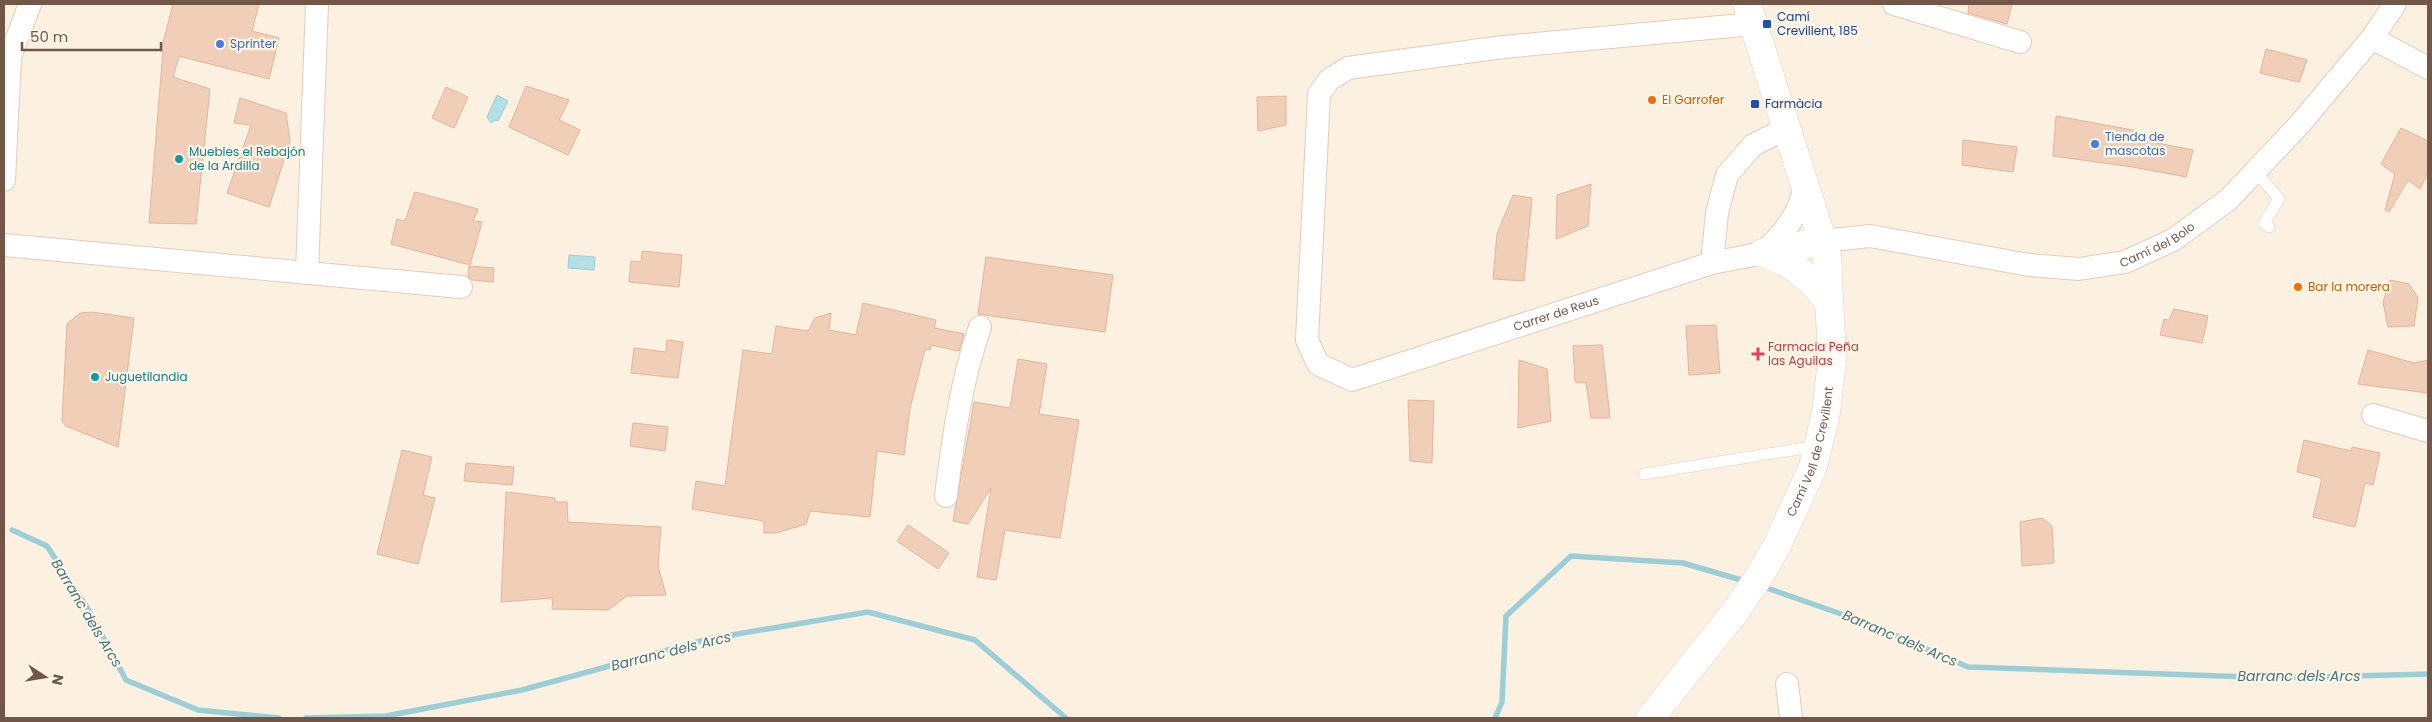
<svg xmlns="http://www.w3.org/2000/svg" width="2432" height="722" font-family="Poppins,sans-serif">
<rect width="100%" height="100%" fill="#fcf1e0"/>
<path fill="#b5dfe5" stroke="#9bced7" d="M497,95L508,101L498,121L495,120L491,123L487,117Z
M569,255L595,257L594,270L568,268Z"/>
<g fill="none" stroke-linecap="round" stroke-linejoin="round">
<path stroke="#9bced7" stroke-width="5.5" d="M12,530L47,546L88,609L126,680L198,710L279,718
M1761,586L1867,623L1968,667L2276,678L2428,674
M306,718L386,716L522,690L708,639L868,612L975,640L1066,718
M1495,718L1502,702L1506,616L1571,556L1683,563L1748,582"/>
</g>
<path fill="#f1ceb8" stroke="#e4b498" d="M173,4H259L252,31L279,38L269,79L179,56L173,77L210,89L196,224L149,223L163,51H161Z
M1969,4H2012L2007,24L1968,13Z
M2266,49L2307,60L2299,82L2260,73Z
M526,86L569,100L559,120L580,130L568,155L509,127Z
M446,87L468,97L454,128L432,118Z
M1286,96V125L1258,131L1257,97Z
M240,98L286,113L290,141L269,207L227,193L251,125L234,123Z
M2056,116L2138,131L2137,139L2193,150L2186,177L2133,167L2053,156Z
M2401,128L2428,141V172L2420,189L2408,180L2389,212L2385,210L2395,174L2381,164Z
M1963,140L2017,147L2013,172L1962,165Z
M1591,184L1588,226L1556,239L1557,195Z
M415,192L478,209L473,221L482,222L470,265L391,244L397,219L405,221Z
M1513,195L1532,198L1524,281L1493,279L1497,234Z
M642,251L682,255L679,287L629,282L631,261L641,262Z
M986,257L1113,275L1105,332L978,314Z
M469,266L494,268L493,282L472,280L468,276Z
M2390,280L2409,284L2418,298L2414,326L2388,327L2383,302Z
M863,303L936,320L934,328L964,334L959,351L931,345L930,350L925,349L910,408L904,455L877,451L870,517L810,511L806,524L776,533H764V521L692,509L696,481L725,486L743,350L772,354L776,326L808,331L815,318L831,313L829,330L856,335Z
M2174,309L2208,316L2202,343L2160,335L2164,319L2169,320Z
M91,312L134,318L118,447L66,426L62,421L67,324L80,313Z
M1716,325L1720,373L1689,375L1686,326Z
M667,340L683,342L678,378L631,373L634,348L666,352Z
M1602,345L1610,418H1591L1586,383L1575,382L1573,346Z
M2368,350L2414,363L2428,360V393L2358,384Z
M1018,359L1047,364L1039,414L1079,420L1060,538L1005,530L996,580L977,577L991,488L968,524L953,521L974,402L1010,408Z
M1519,360L1547,369L1551,421L1518,428Z
M1408,400L1434,401L1432,463L1410,461Z
M633,423L668,427L665,451L630,446Z
M2304,440L2351,451L2352,447L2380,453L2373,485L2365,483L2355,527L2313,517L2322,478L2297,472Z
M402,450L432,457L423,495L435,498L418,564L377,554Z
M466,463L514,467L512,485L464,481Z
M506,492L555,498V502H567L568,522L661,527L658,566L666,595L627,596L608,610L552,609L553,598L501,602Z
M2042,518L2052,526L2054,563L2022,566L2020,522Z
M908,525L949,553L938,569L897,541Z"/>
<g fill="none" stroke-linecap="round" stroke-linejoin="round">
<g stroke="#e0ccbc" stroke-width="12">
<path id="lane" d="M2255,171L2279,199L2264,223L2269,227
M1644,474L1817,446"/>
</g>
<g stroke="#e0ccbc" stroke-width="24">
<g id="street">
<path d="M1894,4L2020,42"/>
<path id="s1" d="M1753,24L1503,47L1348,68L1329,80L1319,94L1307,340L1318,364L1352,380L1712,263L1763,253L1777,247"/>
<path d="M2372,38L2428,68"/>
<path d="M4,180L10,57L30,4"/>
<path id="s2" d="M1823,241L1870,236L2029,265L2079,269L2125,262L2173,240L2228,200L2299,125L2372,38L2395,4"/>
<path d="M4,245L461,287"/>
<path d="M1763,253C1784,233 1799,215 1805,186"/>
<path d="M1712,263L1717,213L1727,175L1753,145L1785,129"/>
<path d="M307,273L317,4"/>
<path d="M2373,415L2428,431"/>
<path d="M946,496C953,438 961,382 980,327"/>
<path d="M1787,684L1791,718"/>
</g>
</g>
<g stroke="#e7cfbc" stroke-width="29">
<g id="secondary">
<path d="M1763,253C1789,261 1813,278 1827,301"/>
<path d="M1763,253L1823,241"/>
<path id="s3" d="M1650,718L1735,612L1762,572L1778,543L1813,467L1826,413L1832,360L1827,255L1747,4"/>
</g>
</g>
<use href="#lane" stroke="#fff" stroke-width="11"/>
<use href="#street" stroke="#fff" stroke-width="22"/>
<use href="#secondary" stroke="#fff" stroke-width="28"/>
</g>
<g fill="#1a4fb4" stroke="#fff5e6" stroke-width="2">
<rect x="1762" y="19" width="10" height="10" rx="2.5"/>
<rect x="1750" y="99" width="10" height="10" rx="2.5"/>
</g>
<g fill="#3f7fe0" stroke="#fff5e6" stroke-width="2">
<circle cx="220" cy="44" r="5"/>
<circle cx="2095" cy="144" r="5"/>
</g>
<g fill="#e8710a" stroke="#fff5e6" stroke-width="2">
<circle cx="1652" cy="100" r="5"/>
<circle cx="2298" cy="287" r="5"/>
</g>
<g fill="#0f9aa8" stroke="#fff5e6" stroke-width="2">
<circle cx="179" cy="159" r="5"/>
<circle cx="95" cy="377" r="5"/>
</g>
<path fill="#e0444e" stroke="#fff5e6" stroke-width="2" d="M1755.5 346.5h5v5h5v5h-5v5h-5v-5h-5v-5h5z"/>
<g text-anchor="middle" stroke-width="4.5" stroke-linejoin="round" paint-order="stroke">
<g font-size="12" fill="#164399" stroke="#fff5e6" text-anchor="start">
<text x="1777" y="21">Camí<tspan x="1777" dy="14">Crevillent, 185</tspan></text>
<text x="1765" y="108">Farmàcia</text>
</g>
<g font-size="12" fill="#366cbe" stroke="#fff5e6" text-anchor="start">
<text x="230" y="48">Sprinter</text>
<text x="2105" y="141">Tienda de<tspan x="2105" dy="14">mascotas</tspan></text>
</g>
<g font-size="12" fill="#c56008" stroke="#fff5e6" text-anchor="start">
<text x="1662" y="104">El Garrofer</text>
<text x="2308" y="291">Bar la morera</text>
</g>
<g font-size="12" fill="#0d838f" stroke="#fff5e6" text-anchor="start">
<text x="189" y="156">Muebles el Rebajón<tspan x="189" dy="14">de la Ardilla</tspan></text>
<text x="105" y="381">Juguetilandia</text>
</g>
<g font-size="12" fill="#725648" stroke="#fff5e6">
<text dy="4" stroke="none"><textPath href="#s2" startOffset="342">Camí del Bolo</textPath></text>
<text dy="4" stroke="none"><textPath href="#s1" startOffset="972">Carrer de Reus</textPath></text>
<text dy="4" stroke="none"><textPath href="#s3" startOffset="315">Camí Vell de Crevillent</textPath></text>
</g>
<g font-size="12" fill="#be3a42" stroke="#fff5e6" text-anchor="start">
<text x="1768" y="351">Farmacia Peña<tspan x="1768" dy="14">las Aguilas</tspan></text>
</g>
<g font-size="14" font-style="italic" fill="#3f767f" stroke="#fff5e6">
<text transform="translate(87 613) rotate(59)" y="5">Barranc dels Arcs</text>
<text transform="translate(1900 638) rotate(23)" y="5">Barranc dels Arcs</text>
<text transform="translate(671 651) rotate(-14)" y="5">Barranc dels Arcs</text>
<text x="2299" y="681">Barranc dels Arcs</text>
</g>
</g>
<rect width="2432" height="722" fill="none" stroke="#725648" stroke-width="10"/>
<g transform="translate(45 677) rotate(102)" stroke="#fff5e6" stroke-width="4" paint-order="stroke">
<path d="M0-4L9 19L0 12L-9 19Z" fill="#725648"/>
<text y="-8" font-size="14" font-weight="bold" text-anchor="middle" fill="#725648">N</text>
</g>
<path d="M22 42v8h139v-8" fill="none" stroke="#725648" stroke-width="2.5"/>
<text x="30" y="42" font-size="15" fill="#725648" stroke="#fff5e6" stroke-width="4" paint-order="stroke">50 m</text>
</svg>
